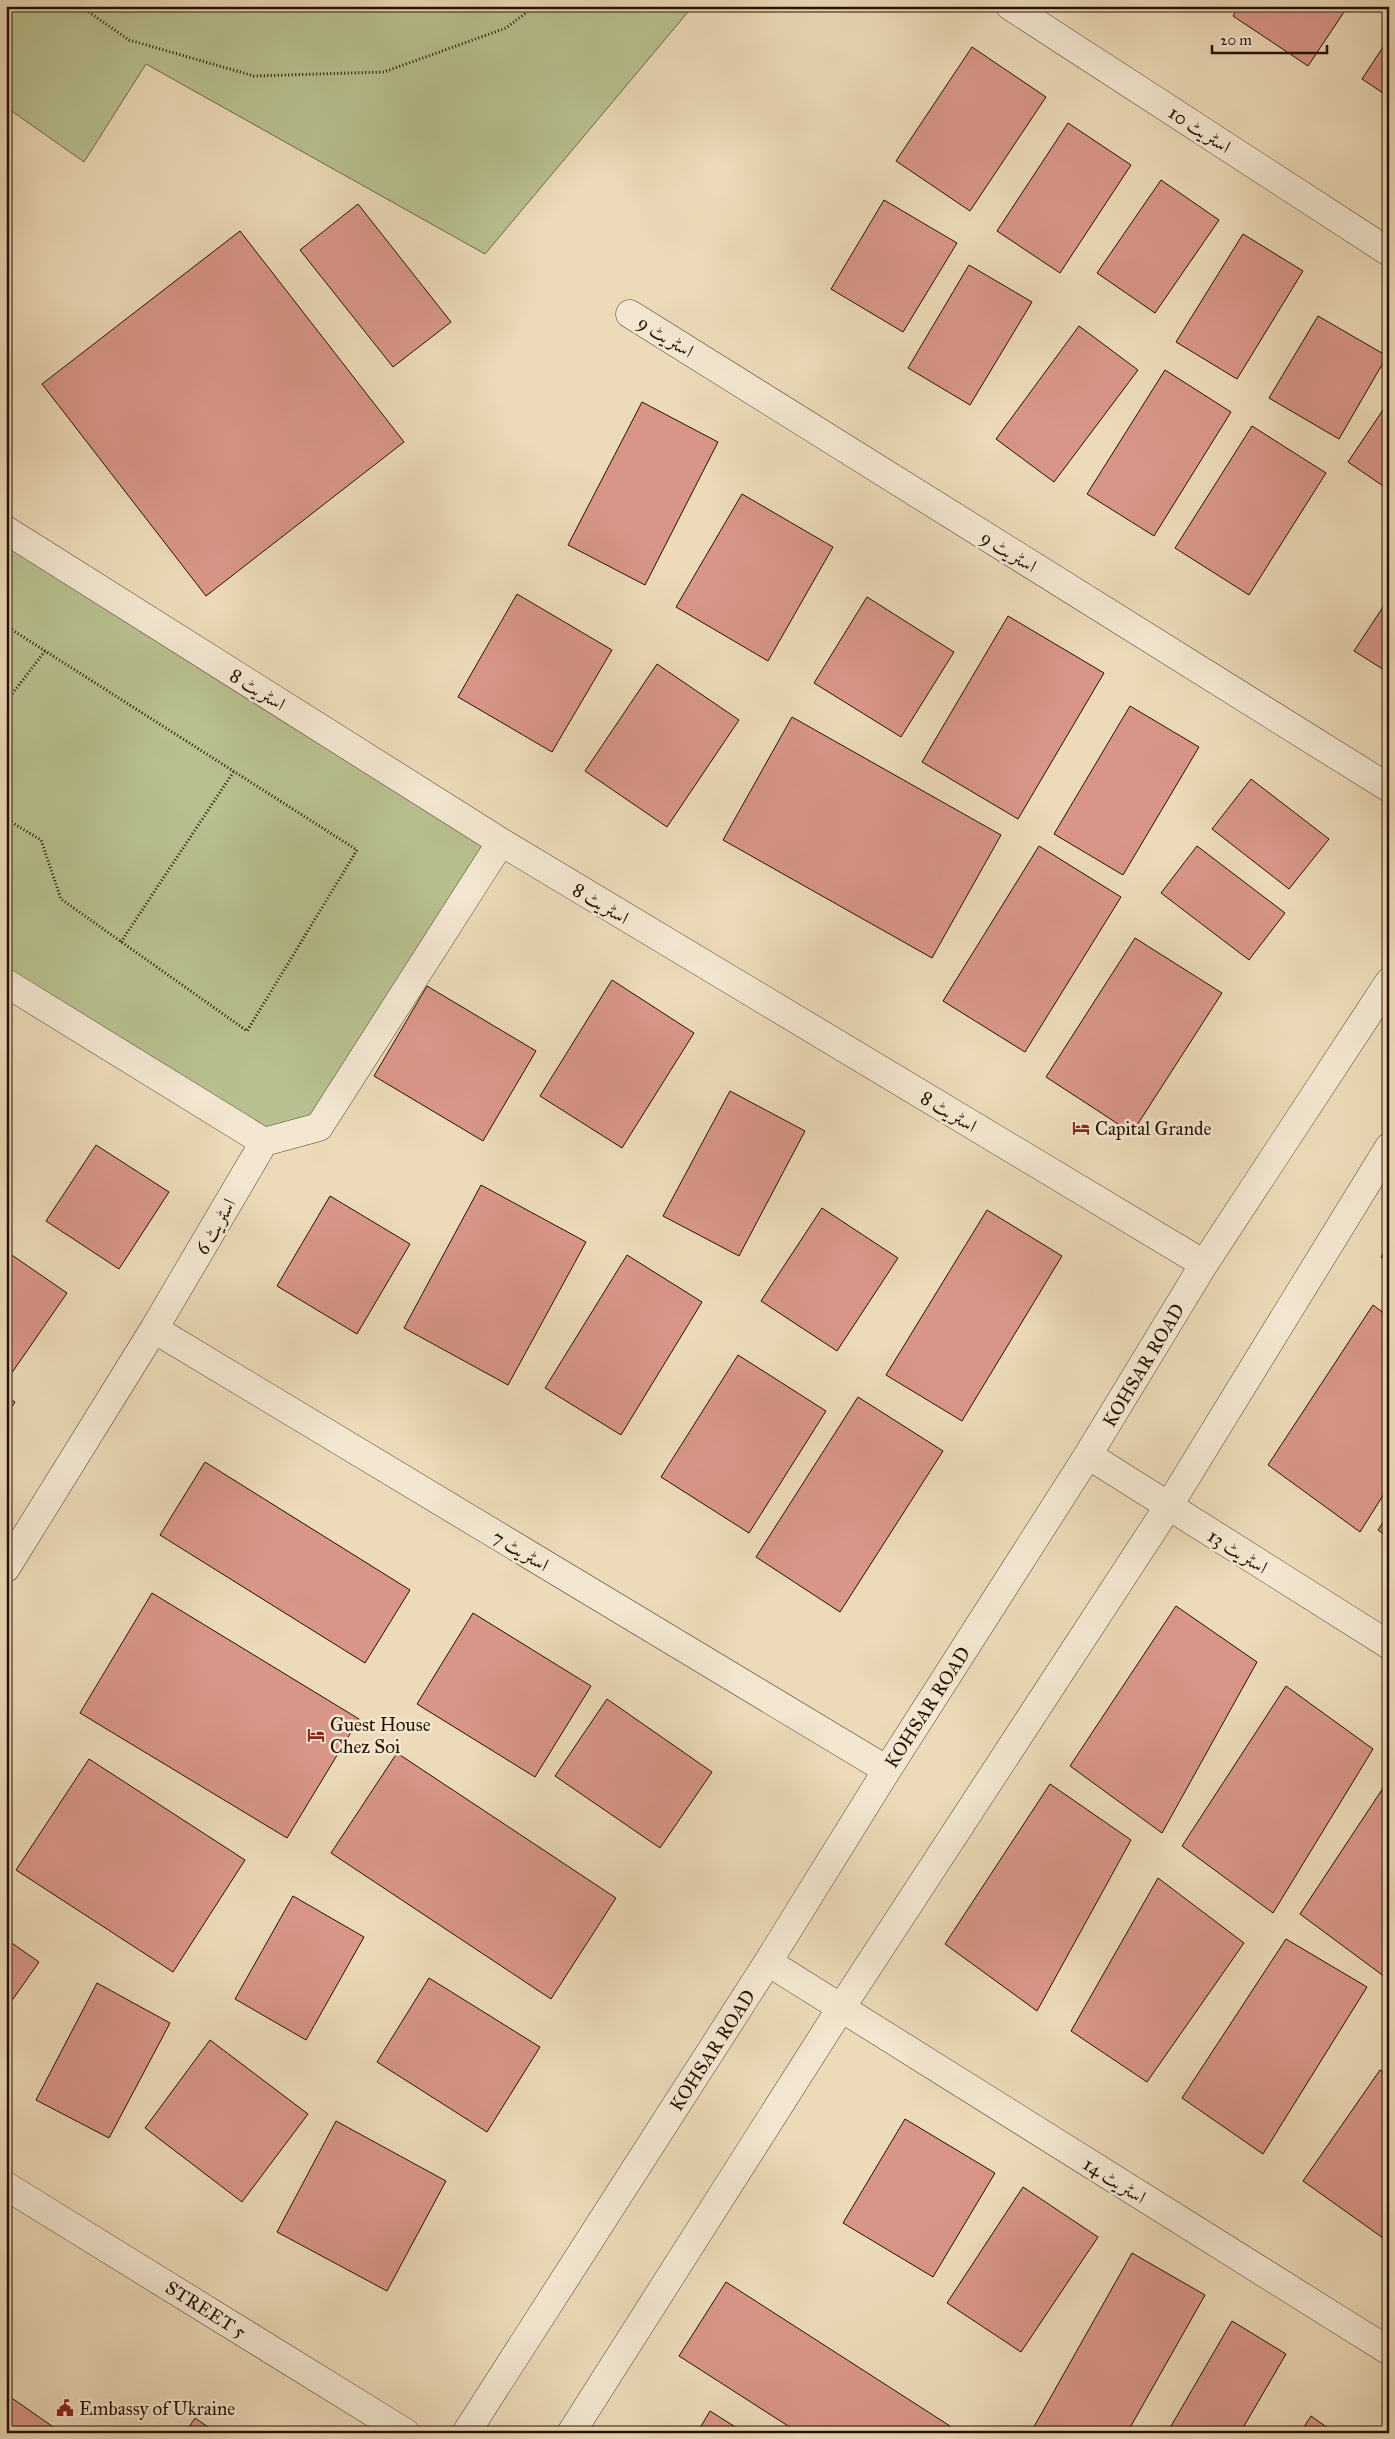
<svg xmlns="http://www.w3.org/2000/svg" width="1395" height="2439" font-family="'IM FELL Great Primer',Amiri,serif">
<rect width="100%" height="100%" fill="#ecdab8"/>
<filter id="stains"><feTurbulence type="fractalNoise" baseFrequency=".004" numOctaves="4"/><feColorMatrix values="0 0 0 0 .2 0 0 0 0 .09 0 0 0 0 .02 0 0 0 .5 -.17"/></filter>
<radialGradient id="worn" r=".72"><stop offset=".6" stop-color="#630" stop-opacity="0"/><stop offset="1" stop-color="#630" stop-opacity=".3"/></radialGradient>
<path fill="#b8c08f" stroke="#6f6848" d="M6,6H693L485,254L146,64L84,162L6,107Z
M6,530L501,842L319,1127L264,1142L6,983Z"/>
<path fill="#d89688" stroke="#261000" d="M1239,6H1348L1308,66L1233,16Z
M1389,38V97L1362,79Z
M972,47L1046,97L970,211L896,161Z
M1068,123L1131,165L1060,273L997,231Z
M1161,180L1219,220L1155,313L1097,273Z
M884,200L957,243L903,332L831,289Z
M358,204L451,322L393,367L300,250Z
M240,231L404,442L206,596L42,384Z
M1243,234L1303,271L1237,379L1176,342Z
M969,265L1032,302L970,405L908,368Z
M1318,316L1387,356L1339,439L1269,398Z
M1079,326L1138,370L1054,482L996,439Z
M1165,370L1231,412L1154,536L1087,494Z
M1389,401V490L1348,462Z
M642,402L718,442L645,585L568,545Z
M1252,426L1326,473L1249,595L1175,548Z
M742,494L833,547L768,661L676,607Z
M517,594L612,650L552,752L458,697Z
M867,597L954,652L901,737L814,683Z
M1389,598V673L1354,651Z
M1008,616L1104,673L1018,819L922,762Z
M657,664L739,720L667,827L585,771Z
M1130,706L1199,747L1123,875L1054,834Z
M792,717L1001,835L932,958L723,840Z
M1251,779L1329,839L1289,889L1212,829Z
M1039,846L1121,897L1025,1052L943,1001Z
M1197,846L1285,913L1249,960L1161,893Z
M1135,938L1222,993L1132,1133L1046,1077Z
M612,980L694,1033L622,1148L540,1096Z
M427,986L536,1051L483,1141L374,1076Z
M730,1091L805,1131L739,1256L663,1216Z
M96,1145L169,1192L119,1269L46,1221Z
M481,1185L586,1242L508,1385L404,1328Z
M330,1196L410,1244L357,1334L277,1286Z
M822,1208L898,1258L837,1351L761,1301Z
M987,1210L1062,1256L962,1421L886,1375Z
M1389,1245V1262L1381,1257Z
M6,1251L67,1293L9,1377L6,1375Z
M627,1255L702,1302L621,1435L545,1388Z
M1373,1305L1389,1317V1486L1360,1532L1268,1465Z
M738,1355L826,1411L749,1533L661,1477Z
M6,1396L15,1402L6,1416Z
M858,1397L943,1451L840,1612L756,1557Z
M205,1462L410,1590L365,1663L160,1535Z
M1389,1513V1538L1378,1530Z
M152,1593L359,1719L287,1838L80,1713Z
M1176,1606L1257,1662L1162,1833L1070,1766Z
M473,1613L591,1686L535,1777L417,1704Z
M1286,1686L1373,1749L1273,1913L1182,1846Z
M607,1699L712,1772L660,1848L555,1776Z
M397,1753L616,1898L551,1999L331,1853Z
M89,1759L245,1860L173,1972L16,1870Z
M1389,1779V1980L1300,1914Z
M1050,1784L1131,1840L1037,2011L945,1944Z
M1158,1878L1244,1943L1147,2082L1071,2031Z
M293,1896L364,1937L306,2040L235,1999Z
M6,1939L39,1962L6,2009Z
M1286,1939L1367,1987L1263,2154L1182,2098Z
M429,1978L540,2047L487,2132L377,2062Z
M97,1983L170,2023L109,2138L36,2100Z
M210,2040L308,2114L242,2202L145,2128Z
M1380,2070L1389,2076V2230L1383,2238L1303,2181Z
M905,2119L995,2173L933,2277L843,2223Z
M336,2121L446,2181L387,2291L277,2232Z
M1023,2187L1098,2237L1021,2352L947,2303Z
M1132,2253L1205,2295L1127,2433H1033L1031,2432Z
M726,2282L950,2426L945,2433H799L679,2356Z
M1232,2321L1286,2354L1240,2433H1167Z
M6,2394L62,2433H6Z
M710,2411L745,2433H697Z
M1311,2416L1335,2433H1300Z
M195,2418L217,2433H185Z"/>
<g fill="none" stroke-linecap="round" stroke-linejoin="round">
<g stroke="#58422e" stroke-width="29">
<path id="minor" d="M1010,6L1389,252
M630,314L1389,788
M6,530L501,842L1204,1264
M6,983L264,1142
M264,1142L319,1127L501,842
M154,1329L887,1770
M1088,1455L1389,1645
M6,1568L154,1329L264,1142
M768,1962L1389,2351
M6,2186L406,2433
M466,2433L768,1962L887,1770L1088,1455L1204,1264L1389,982
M571,2433L841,2008L1168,1507L1389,1147"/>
</g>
<path stroke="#261000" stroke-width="3" stroke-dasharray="1 2.5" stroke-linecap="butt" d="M80,6L129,40L254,76L384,72L506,28L535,6
M6,626L357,850L247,1031L61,899L41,840L6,819
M6,702L45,651
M121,942L234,771"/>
<use href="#minor" stroke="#f3e7d1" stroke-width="28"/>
</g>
<defs>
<g id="hotel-bare" transform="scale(1.35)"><path d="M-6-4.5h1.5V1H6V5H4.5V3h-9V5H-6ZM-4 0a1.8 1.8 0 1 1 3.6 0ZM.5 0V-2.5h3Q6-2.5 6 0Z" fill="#8f2418" stroke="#f3e7d1" stroke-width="2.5" paint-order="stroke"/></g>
<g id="civic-bare" transform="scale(1.35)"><path d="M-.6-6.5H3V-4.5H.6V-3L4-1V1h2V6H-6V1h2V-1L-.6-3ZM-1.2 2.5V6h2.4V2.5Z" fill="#8f2418" stroke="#f3e7d1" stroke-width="2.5" paint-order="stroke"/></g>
</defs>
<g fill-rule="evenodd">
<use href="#hotel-bare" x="1081" y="1128"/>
<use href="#hotel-bare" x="316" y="1735"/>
<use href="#civic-bare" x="65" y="2408"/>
</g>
<g text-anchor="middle" stroke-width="5" stroke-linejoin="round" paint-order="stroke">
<g font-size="19" fill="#261000" stroke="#f3e7d1">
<text transform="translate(1200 129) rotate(33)" y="7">اسٹریٹ 10</text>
<text transform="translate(666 336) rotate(32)" y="7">اسٹریٹ 9</text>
<text transform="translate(1009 551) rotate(32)" y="7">اسٹریٹ 9</text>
<text transform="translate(258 689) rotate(32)" y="7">اسٹریٹ 8</text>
<text transform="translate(601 903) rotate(31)" y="7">اسٹریٹ 8</text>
<text transform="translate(949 1111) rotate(31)" y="7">اسٹریٹ 8</text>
<text transform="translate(215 1226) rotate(-60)" y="7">اسٹریٹ 6</text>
<text transform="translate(1143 1365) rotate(-59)" y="7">KOHSAR ROAD</text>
<text transform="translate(521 1550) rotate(31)" y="7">اسٹریٹ 7</text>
<text transform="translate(1238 1551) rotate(32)" y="7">اسٹریٹ 13</text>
<text transform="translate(927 1707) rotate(-57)" y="7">KOHSAR ROAD</text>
<text transform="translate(712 2050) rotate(-57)" y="7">KOHSAR ROAD</text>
<text transform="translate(1115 2180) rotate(32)" y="7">اسٹریٹ 14</text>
<text transform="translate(206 2309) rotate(32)" y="7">STREET 5</text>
</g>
<g font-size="19" fill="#261000" stroke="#f3e7d1" text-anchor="start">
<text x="1095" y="1135">Capital Grande</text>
<text x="330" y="1731">Guest House<tspan x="330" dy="22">Chez Soi</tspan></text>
<text x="79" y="2415">Embassy of Ukraine</text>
</g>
</g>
<rect width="1395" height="2439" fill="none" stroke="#ecdab8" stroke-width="25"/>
<rect x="8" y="8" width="1380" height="2424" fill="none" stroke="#261000" stroke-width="2.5"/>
<rect x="12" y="12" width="1370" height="2414" fill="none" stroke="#261000"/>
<path d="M1212 45v8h115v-8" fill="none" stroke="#261000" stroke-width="2.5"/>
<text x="1220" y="45" font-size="15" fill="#261000" stroke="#f3e7d1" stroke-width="4" paint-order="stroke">20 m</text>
<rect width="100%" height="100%" filter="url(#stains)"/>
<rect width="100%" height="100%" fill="url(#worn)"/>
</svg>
